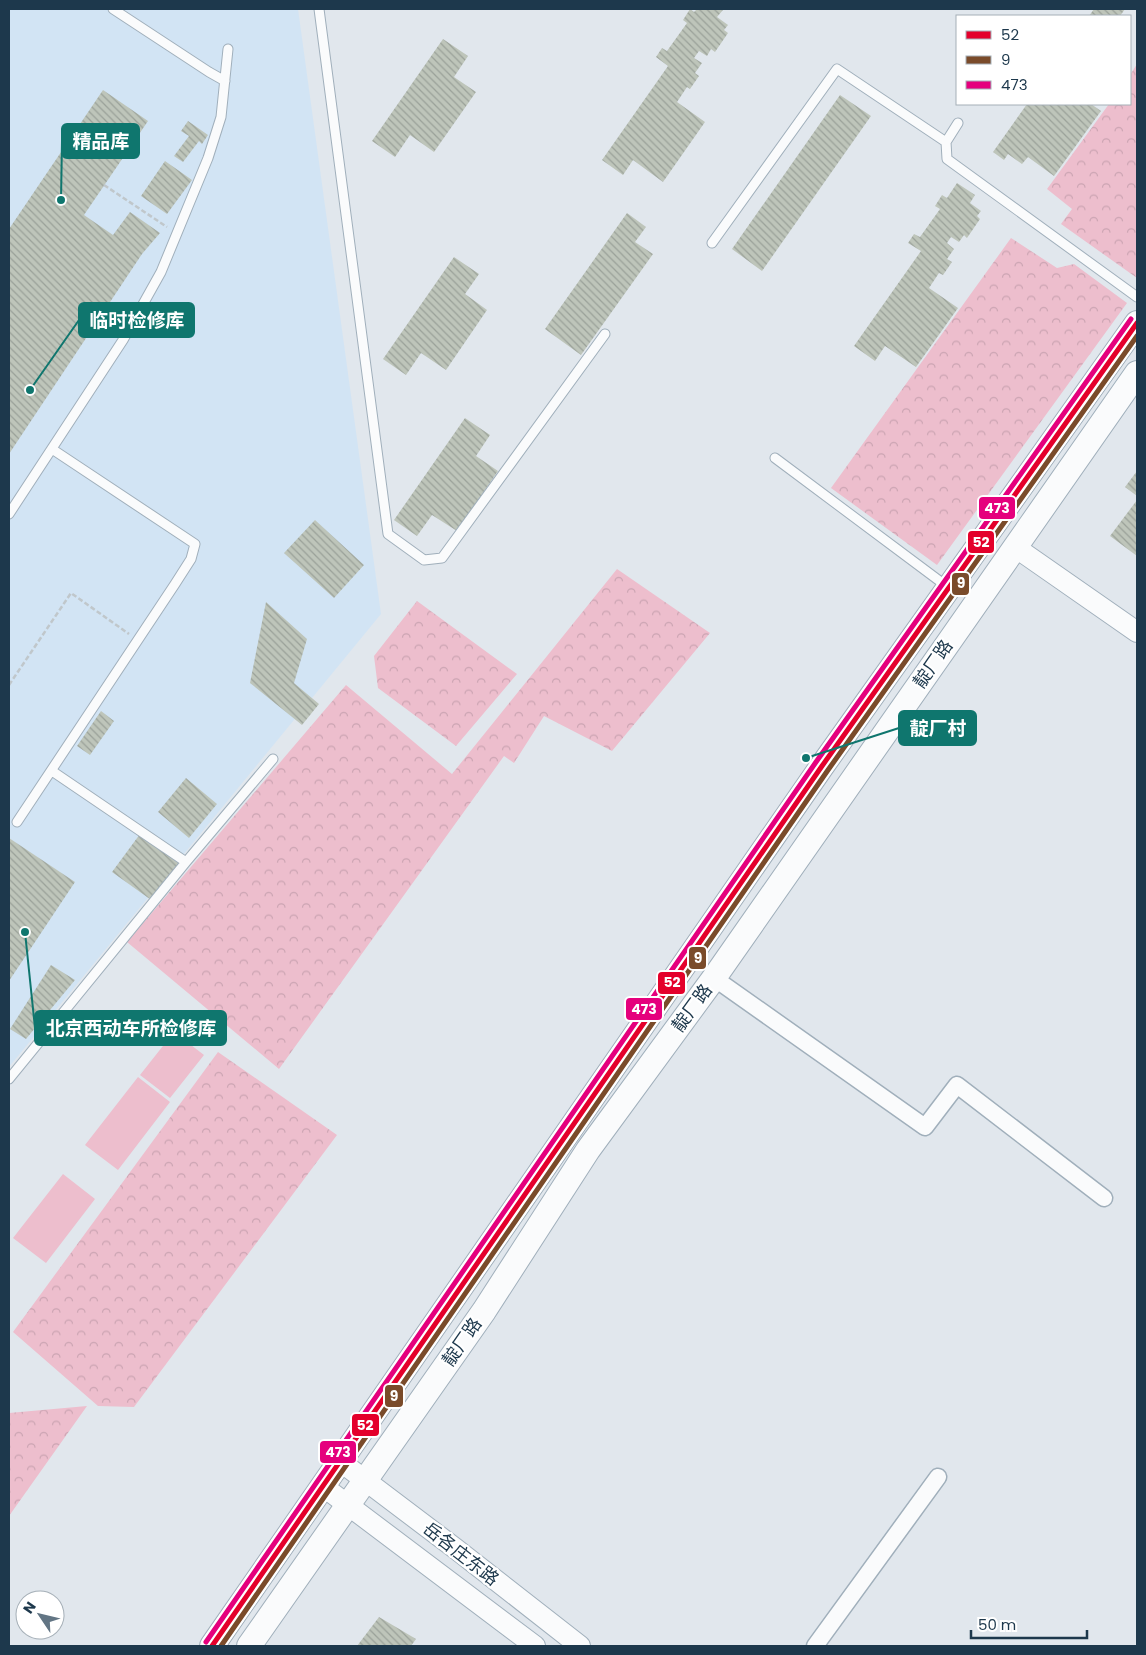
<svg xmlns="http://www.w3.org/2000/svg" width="1146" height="1655" font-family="Poppins,'Noto Sans SC',sans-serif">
<defs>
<pattern id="forest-crowns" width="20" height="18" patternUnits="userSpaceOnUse" patternTransform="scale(1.25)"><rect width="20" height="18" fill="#edbecd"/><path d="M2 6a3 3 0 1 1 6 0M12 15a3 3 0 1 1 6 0" fill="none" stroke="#cba4b2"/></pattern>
<pattern id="building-back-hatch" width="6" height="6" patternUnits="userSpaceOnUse" patternTransform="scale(1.25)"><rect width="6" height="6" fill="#bec5ba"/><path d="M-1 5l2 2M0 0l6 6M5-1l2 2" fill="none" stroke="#9aa199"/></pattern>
</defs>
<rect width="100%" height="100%" fill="#e1e7ed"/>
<path fill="#d2e4f4" d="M9,9H298L381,614L9,1067Z"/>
<path fill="url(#forest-crowns)" d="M1137,64V278L1061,224L1072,209L1047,189L1109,104H1130V75Z
M1011,238L1057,268L1074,264L1127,303L937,565L831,488Z
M617,569L710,633L612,751L544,716L514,763L504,756L279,1069L127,942L346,685L452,774Z
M417,601L517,674L456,746L378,688L374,656Z
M218,1052L337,1135L134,1407L98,1406L13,1332Z
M87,1406L9,1516V1413Z"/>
<path fill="#edbecd" d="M174,1032L204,1055L170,1098L140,1075Z
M138,1077L170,1102L118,1170L85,1145Z
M63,1174L95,1199L46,1263L13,1238Z"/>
<path fill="url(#building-back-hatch)" d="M690,9L694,12L697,9H721L723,10L717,17L728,25L724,30L728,33L715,52L711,49L707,56L699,51L694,58L702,63L695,73L699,76L690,89L687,87L677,102L705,122L663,182L633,160L623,175L602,160L668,66L656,57L662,48L667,51L687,23L683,20Z
M1094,9H1125L1120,16H1089Z
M443,39L468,56L454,77L476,92L434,152L410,135L395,157L372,141Z
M103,90L148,121L84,215L113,235L130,212L160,233L142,254L9,454V229Z
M840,95L871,116L762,271L732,249Z
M1027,104H1091L1101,111L1054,176L1028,157L1022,164L1008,154L1004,160L993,152Z
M188,121L208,135L202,144L199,141L183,162L174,156L189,136L181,131Z
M165,161L192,180L167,214L141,196Z
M957,183L975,195L970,203L981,211L977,216L980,219L967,238L964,235L959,242L951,237L947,243L954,249L947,259L952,262L943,275L939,273L929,288L958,308L916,367L885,346L875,361L854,346L921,251L908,243L914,234L920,237L940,209L935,206L942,195L947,198Z
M627,213L646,227L635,242L653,254L581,355L545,329Z
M454,257L479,274L465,294L487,310L446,370L421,353L406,375L383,359Z
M465,418L490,435L476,456L498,471L457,531L432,515L417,536L394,520Z
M1137,471V496L1125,487Z
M1137,500V556L1110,536Z
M315,520L364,565L334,598L284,553Z
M266,602L307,639L294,683L319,704L302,725L250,683Z
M101,711L114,721L90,755L77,746Z
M186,778L217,804L189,838L158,812Z
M140,834L181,864L154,902L112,872Z
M9,838L75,882L9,981Z
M51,965L75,980L26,1039L10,1029Z
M379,1617L416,1639L411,1646H357Z"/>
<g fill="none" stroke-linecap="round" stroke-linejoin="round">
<g stroke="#a0afbb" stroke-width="11">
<path id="service" d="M113,9L209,72L225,81
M319,9L388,534L424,560L442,558L605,334
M946,142L958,123
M712,243L837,69L946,142L947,159L1137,297
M775,458L949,588
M9,514L123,340L161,272L208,158L221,117L228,49
M52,771L186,862
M17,822L175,584L191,559L195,544L52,449
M9,1079L186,862L273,759"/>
</g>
<g stroke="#a0afbb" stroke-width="19">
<path id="minor" d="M714,978L925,1127L957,1085L1104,1198
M815,1646L938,1477"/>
</g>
<g stroke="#a0afbb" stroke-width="22">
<path id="tertiary" d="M1015,547L1137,632
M341,1462L456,1549L580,1646
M324,1487L535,1646"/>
</g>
<g stroke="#a0afbb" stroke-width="26">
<path id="secondary" d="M212,1646L822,766L1137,323
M249,1646L484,1311L588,1150L714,978L1137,373"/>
</g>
<path stroke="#c0c7cb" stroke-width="2.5" stroke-dasharray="5 2.5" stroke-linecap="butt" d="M104,185L167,227
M9,685L71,593L129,634"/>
<use href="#service" stroke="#fafbfc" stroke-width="9"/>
<use href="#minor" stroke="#fafbfc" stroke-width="16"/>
<use href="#tertiary" stroke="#fafbfc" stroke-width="20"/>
<use href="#secondary" stroke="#fafbfc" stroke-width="24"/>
<g stroke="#fff" stroke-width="9">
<path id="bus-1" d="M212,1646L822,766L1137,323"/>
</g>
<g stroke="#fff" stroke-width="9">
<path id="bus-2" d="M221,1646L828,770L1137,336"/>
</g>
<g stroke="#fff" stroke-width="9">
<path id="bus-3" d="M206,1642L816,762L1131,319"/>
</g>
<use href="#bus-1" stroke="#e4002b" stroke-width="5"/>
<use href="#bus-2" stroke="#7a4b2a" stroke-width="5"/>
<use href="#bus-3" stroke="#e5007d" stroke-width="5"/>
</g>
<g text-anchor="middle" stroke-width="4.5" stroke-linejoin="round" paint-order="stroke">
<g font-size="18" fill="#1d384c" stroke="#fff">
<text transform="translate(933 664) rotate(-55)" y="6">靛厂路</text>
<text transform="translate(692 1008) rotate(-54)" y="6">靛厂路</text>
<text transform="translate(462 1342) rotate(-55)" y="6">靛厂路</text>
<text transform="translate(461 1554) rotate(38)" y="6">岳各庄东路</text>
</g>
</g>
<path fill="none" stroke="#0f766e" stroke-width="2" d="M61 200L62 141M30 390L79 320M806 758L899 728M25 932L35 1028"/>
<g fill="#0f766e" stroke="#fff" stroke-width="2">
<circle cx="61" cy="200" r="5"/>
<circle cx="30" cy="390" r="5"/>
<circle cx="806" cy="758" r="5"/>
<circle cx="25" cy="932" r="5"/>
</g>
<g fill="#0f766e" stroke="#0f766e" stroke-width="2">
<rect x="62" y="124" width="77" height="34" rx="5"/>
<rect x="79" y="303" width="115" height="34" rx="5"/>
<rect x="899" y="711" width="77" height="34" rx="5"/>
<rect x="35" y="1011" width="191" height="34" rx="5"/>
</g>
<g font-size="19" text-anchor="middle" font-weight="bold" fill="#fff">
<text x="101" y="148">精品库</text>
<text x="137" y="327">临时检修库</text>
<text x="938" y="735">靛厂村</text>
<text x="131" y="1035">北京西动车所检修库</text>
</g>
<g stroke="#fff" stroke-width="2">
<rect x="978" y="496" width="38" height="24" rx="5" fill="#e5007d"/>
<rect x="967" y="530" width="28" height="24" rx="5" fill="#e4002b"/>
<rect x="951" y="572" width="19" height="24" rx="5" fill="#7a4b2a"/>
<rect x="688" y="946" width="19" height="24" rx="5" fill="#7a4b2a"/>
<rect x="657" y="971" width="29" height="24" rx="5" fill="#e4002b"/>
<rect x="625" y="997" width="38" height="24" rx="5" fill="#e5007d"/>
<rect x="384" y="1384" width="20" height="24" rx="5" fill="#7a4b2a"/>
<rect x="351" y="1413" width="29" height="24" rx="5" fill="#e4002b"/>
<rect x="319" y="1440" width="38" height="24" rx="5" fill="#e5007d"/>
</g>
<g font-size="14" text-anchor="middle" font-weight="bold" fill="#fff">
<text x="997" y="513">473</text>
<text x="981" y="547">52</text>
<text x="961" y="588">9</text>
<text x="698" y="963">9</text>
<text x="672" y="987">52</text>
<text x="644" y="1014">473</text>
<text x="394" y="1401">9</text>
<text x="365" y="1430">52</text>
<text x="338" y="1457">473</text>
</g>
<rect width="1146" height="1655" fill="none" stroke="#1d384c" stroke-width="20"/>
<rect x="956" y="15" width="175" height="90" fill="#ffffff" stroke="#a5afb7"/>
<rect x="966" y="31" width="25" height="8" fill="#e4002b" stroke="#a5afb7"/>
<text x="1001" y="40" font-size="15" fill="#1d384c">52</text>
<rect x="966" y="56" width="25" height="8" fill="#7a4b2a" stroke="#a5afb7"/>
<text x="1001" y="65" font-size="15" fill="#1d384c">9</text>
<rect x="966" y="81" width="25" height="8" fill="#e5007d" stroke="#a5afb7"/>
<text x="1001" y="90" font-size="15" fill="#1d384c">473</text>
<g transform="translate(40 1615) rotate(305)"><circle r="24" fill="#ffffff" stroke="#a5afb7"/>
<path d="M0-4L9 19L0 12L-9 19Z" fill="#627584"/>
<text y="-8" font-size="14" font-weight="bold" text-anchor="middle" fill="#1d384c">N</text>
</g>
<path d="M971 1630v8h116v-8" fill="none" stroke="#1d384c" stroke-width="2.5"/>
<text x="978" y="1630" font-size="15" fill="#1d384c" stroke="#ffffff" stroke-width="4" paint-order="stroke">50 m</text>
</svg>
